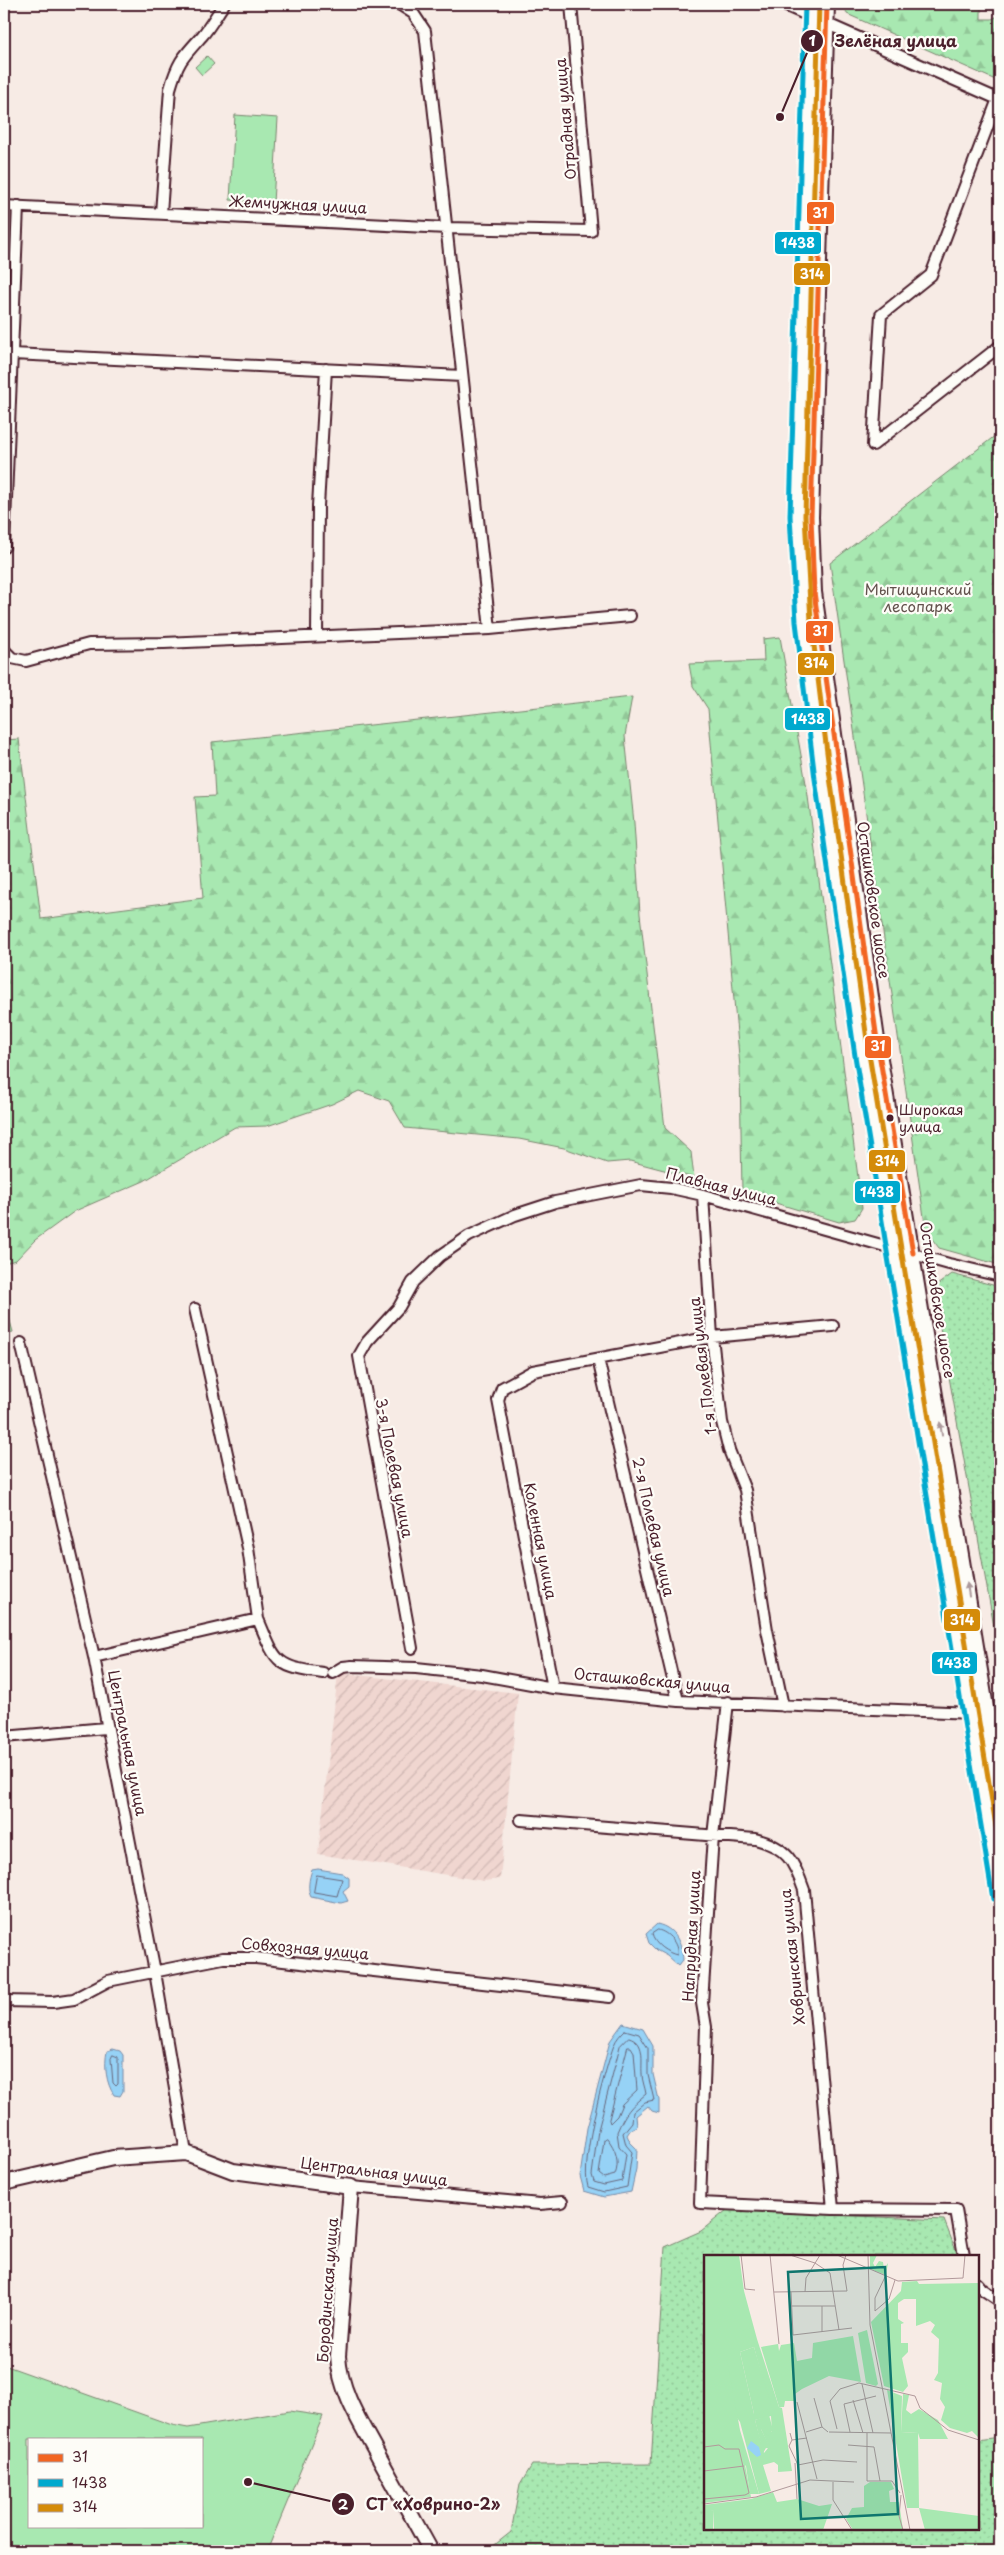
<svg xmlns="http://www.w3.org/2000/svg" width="1004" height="2555" font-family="'Playpen Sans',sans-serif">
<defs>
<pattern id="industrial-furrows" width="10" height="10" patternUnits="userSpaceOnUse" patternTransform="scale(1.25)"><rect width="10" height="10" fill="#f0d6d0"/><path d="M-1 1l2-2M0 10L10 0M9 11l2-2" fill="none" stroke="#cfb7b3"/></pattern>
<pattern id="grass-dots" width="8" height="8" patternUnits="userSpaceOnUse" patternTransform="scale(1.25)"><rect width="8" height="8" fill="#a8e8b1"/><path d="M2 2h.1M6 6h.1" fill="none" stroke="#92c798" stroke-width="1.8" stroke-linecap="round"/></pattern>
<pattern id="forest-firs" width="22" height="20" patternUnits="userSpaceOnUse" patternTransform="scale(1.25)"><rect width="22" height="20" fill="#a8e8b1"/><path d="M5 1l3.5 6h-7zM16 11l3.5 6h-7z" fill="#92c798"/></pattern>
</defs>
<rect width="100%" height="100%" fill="#f7ebe5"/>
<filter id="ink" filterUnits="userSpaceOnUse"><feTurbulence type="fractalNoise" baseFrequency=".02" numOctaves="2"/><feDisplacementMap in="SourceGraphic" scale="10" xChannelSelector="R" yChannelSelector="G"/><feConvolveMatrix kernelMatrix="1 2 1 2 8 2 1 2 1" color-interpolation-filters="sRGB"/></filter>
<g filter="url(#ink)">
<path fill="url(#industrial-furrows)" d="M338,1673L518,1693L500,1879L484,1881L318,1854Z"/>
<path fill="url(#grass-dots)" stroke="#79846e" d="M952,1274L1000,1287V1660L933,1288Z
M727,2210L944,2220L958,2256H705V2529H978V2441L1000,2438V2539L998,2551H487L511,2532L520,2485L532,2465L651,2464L665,2247L701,2231Z"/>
<path fill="url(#forest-firs)" stroke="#79846e" d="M843,4H981V19H992L1000,15V82L847,14Z
M1000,432V1265L939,1248L926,1231L830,563Z
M780,637L807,789L862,1208L855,1219L839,1222L742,1193L740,1067L708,709L693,686L689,664L764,661L763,639Z
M632,697L625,736L634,823L640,914L665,1128L691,1152L694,1178L630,1161L607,1163L564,1148L519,1139L405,1128L389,1101L359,1091L332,1104L267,1126L235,1127L144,1181L75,1211L35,1240L16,1260L4,1263V740L19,739L41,919L203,898L195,797L215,796L212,742Z
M4,1299L13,1332L4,1334Z"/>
<path fill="#a8e8b1" stroke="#79846e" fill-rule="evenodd" d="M207,56L214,64L202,75L195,67Z
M235,115L278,118L273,203L230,200Z
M4,2365L172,2425L188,2428L289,2411L323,2416L267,2551H4ZM29,2439H201V2526H29Z"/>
<path fill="#96d2f6" stroke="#788aa5" d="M318,1869L342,1873L349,1878V1886L343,1891L348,1901L341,1903L311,1897C307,1890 309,1878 312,1870Z
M657,1924C675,1928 682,1943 683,1960L678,1966L667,1956L656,1950L649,1943L646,1934Z
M623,2023L643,2029L653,2046V2074L659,2100V2113L652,2111L648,2106L636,2116L637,2126L631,2129L627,2135L630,2142L637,2149L636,2169L631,2192L604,2197L584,2191L580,2176L587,2128L610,2041Z
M113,2049L120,2051L123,2055V2091L120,2096L114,2095C106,2083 104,2066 107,2051Z"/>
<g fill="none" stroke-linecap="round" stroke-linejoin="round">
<path stroke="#68677c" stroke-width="1" d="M317,1875L342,1879L337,1896L314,1892Z
M658,1930C668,1932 679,1944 677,1955C668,1953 654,1945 652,1934Z
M625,2030L639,2034L648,2048V2075L654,2100L645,2102L633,2112L632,2122L623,2133L626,2145L632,2152L627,2187L604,2192L588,2187C580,2162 604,2072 614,2045C616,2039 621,2034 625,2030Z
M629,2037C646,2042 641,2060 642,2074C642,2081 645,2087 646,2094C630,2107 625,2113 617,2132L619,2146L626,2154L622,2181L604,2185L594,2182L592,2175L598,2130L620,2046Z
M628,2047H631L634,2052L637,2090L622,2104L617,2116L610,2123L609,2120Z
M113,2055L118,2057V2084L116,2086L113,2083L111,2059Z
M607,2138C616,2149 620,2162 615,2175L604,2178L599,2174L604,2140Z"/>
<g stroke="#4a1f2b" stroke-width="14">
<path id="street" d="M399,4L413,13L425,31L490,629
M782,4L1000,100
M998,99L931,275L881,315L873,445L1000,346
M4,206L447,228L591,231L571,4
M161,213L170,89C178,61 183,57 202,36C210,27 217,14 224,4
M13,354L462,376
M4,547L18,206
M317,636L318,506L326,369
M4,650L12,658L26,661L89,644L164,643L490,629L630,616
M703,1195L712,1337L722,1422L729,1450L745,1490L767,1630L783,1706
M195,1309L248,1548L258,1619
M21,1343L94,1657L155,1972L186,2153
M598,1359L678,1701
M412,1648L359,1356L367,1342L399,1307L413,1282L440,1256L469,1236L515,1215L555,1202L641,1185L671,1188L703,1195L949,1264L1000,1276
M94,1657L258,1619C276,1662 275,1667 323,1673
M333,1673L343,1667L352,1666L416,1668L482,1675L553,1688L678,1701L972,1713
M553,1688L498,1400L502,1388L533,1371L712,1337L833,1326
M728,1702L713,1836L702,2003L706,2027L700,2203L833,2209L956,2210L964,2256
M4,1737L106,1728
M521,1820L755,1839C787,1847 794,1861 804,1890L833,2209
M4,2001L53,2002L74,1999L108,1981L223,1958H256L610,1997
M351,2187L540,2204L562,2202
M978,2284L982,2289L1000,2301"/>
</g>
<g stroke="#4a1f2b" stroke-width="18">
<path id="secondary" d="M812,4L797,516C802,657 825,795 844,934C890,1257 952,1576 1000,1898
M827,4L811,517L814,592L878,1047L1000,1793
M4,2183L113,2158L186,2153L233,2171L351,2187L338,2356C340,2393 362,2425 379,2457C397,2489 414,2520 431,2551"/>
</g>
<use href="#street" stroke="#fdfcf7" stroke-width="10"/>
<use href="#secondary" stroke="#fdfcf7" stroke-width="14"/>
<g stroke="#fdfcf7" stroke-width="9">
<path id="bus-1" d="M827,4L811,517L814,592L878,1047L913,1253"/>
</g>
<g stroke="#fdfcf7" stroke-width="9">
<path id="bus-2" d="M805,4L790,516L796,622L815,779L855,1056L993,1899"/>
</g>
<g stroke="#fdfcf7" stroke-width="9">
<path id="bus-3" d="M819,4L805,516L811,621L830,777L869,1054L1000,1850"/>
</g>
<use href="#bus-1" stroke="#f26522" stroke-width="5"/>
<use href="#bus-2" stroke="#00a9ce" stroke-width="5"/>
<use href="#bus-3" stroke="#d48b09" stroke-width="5"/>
</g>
<defs><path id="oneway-solid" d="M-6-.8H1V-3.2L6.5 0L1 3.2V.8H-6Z" transform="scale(1.25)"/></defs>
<g fill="#ac999b">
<use href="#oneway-solid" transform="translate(941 1429) rotate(-99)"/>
<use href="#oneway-solid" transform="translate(968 1590) rotate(-99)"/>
</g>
</g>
<circle fill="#4a1f2b" stroke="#fdfcf7" stroke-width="2" cx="890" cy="1118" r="4.5"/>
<g text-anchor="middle" stroke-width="4.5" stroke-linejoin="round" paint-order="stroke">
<g font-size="14" fill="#4a1f2b" stroke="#fdfcf7" text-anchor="start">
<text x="899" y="1115">Широкая<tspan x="899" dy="17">улица</tspan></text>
</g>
<g font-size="15" fill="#4a1f2b" stroke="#fdfcf7">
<text transform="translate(566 119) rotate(-95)" y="5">Отрадная улица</text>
<text transform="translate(298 205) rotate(3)" y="5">Жемчужная улица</text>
<text transform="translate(873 900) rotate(82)" y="5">Осташковское шоссе</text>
<text transform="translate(721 1187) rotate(14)" y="5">Плавная улица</text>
<text transform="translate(937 1300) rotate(81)" y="5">Осташковское шоссе</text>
<text transform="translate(703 1366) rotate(-97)" y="5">1-я Полевая улица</text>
<text transform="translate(394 1468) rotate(79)" y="5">3-я Полевая улица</text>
<text transform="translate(653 1527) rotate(77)" y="5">2-я Полевая улица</text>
<text transform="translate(540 1541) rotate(79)" y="5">Коленная улица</text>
<text transform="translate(652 1681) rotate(5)" y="5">Осташковская улица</text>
<text transform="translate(127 1743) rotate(79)" y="5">Центральная улица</text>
<text transform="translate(692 1936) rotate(-87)" y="5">Напрудная улица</text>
<text transform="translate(305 1949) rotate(5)" y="5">Совхозная улица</text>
<text transform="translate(793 1957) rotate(-96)" y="5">Ховринская улица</text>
<text transform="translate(374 2172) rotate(7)" y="5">Центральная улица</text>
<text transform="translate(328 2290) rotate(-86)" y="5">Бородинская улица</text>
</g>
<g font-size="15" fill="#62514c" stroke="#fdfcf7">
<text x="918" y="595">Мытищинский<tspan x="918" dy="17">лесопарк</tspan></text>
</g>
</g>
<g transform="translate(704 2255)">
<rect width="275" height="275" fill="#f7ebe5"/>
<path d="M0,0H35L40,36L53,84L75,152L78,153L88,216L74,217V210L70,207L59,210L67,236L55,239L36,167L0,117ZM50,92L63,141L50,159L36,97ZM67,161L68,177L57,174L65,192L60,198L51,165ZM183,135L198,141L197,177L214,178L215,253H203ZM166,227H187L190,234L185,236L186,247H195L199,275H149L142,264L148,253L160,252V231Z" fill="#a8e8b1" fill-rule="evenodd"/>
<path d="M166,0H173L169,8L171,12L175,6L179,7L180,14L184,8L182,20L166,14ZM213,26L215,29L275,28V183L268,176L263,178L246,173L237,165L241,152L236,144L238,128L230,125L234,118L235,84L227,77L231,70L226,66L212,71V44H200L194,48V64L200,68L197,69V88H204V97L198,103L204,131L199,137L180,131L167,67L197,36L198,27ZM163,75L174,129L172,131L162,128L154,78ZM149,81L157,127L125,121L98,134L91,139L92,146H81L80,152H75L57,92L74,89L75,96L77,90L90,88L93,106L108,103L109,88ZM50,92L68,153L53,160L50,159L36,97ZM20,105L23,106L36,175L55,239H46L42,211L22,193L0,191V117ZM65,160L69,175L64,181L57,174L67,194L62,193L59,198L51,165ZM10,255L9,275H0V256Z" fill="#a8e8b1"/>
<path d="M215,253L275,261V275H221Z" fill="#a8e8b1"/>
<path d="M48,73L50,90L41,92L37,76ZM199,139L205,140L202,155L207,159L215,154L234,165L244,184H216L214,178L197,177ZM14,189L22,193L34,192L39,199L47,242L0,248V191ZM69,237L73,247L93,244L115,251L128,249L119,275H10V255L0,258V250L47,244Z" fill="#a8e8b1"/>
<path d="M47,186L55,192L57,200L53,202L43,193Z" fill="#96d2f6"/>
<path fill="none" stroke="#b2999b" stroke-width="1" d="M37,0L41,34L51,35M66,0L75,89M86,0L111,8M133,0L194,26L259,23L261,0M164,0L166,70L206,275M111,8L126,18L135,75M181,22L171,43V56L185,44L191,25M70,37L143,36L139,10L142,0M87,37L89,80L148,73M101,37L102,23L116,0M87,51H131M118,51V77M158,129L169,178M110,143L118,172M149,145L159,178M93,147L113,224M133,174L126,146L136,134L155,128L211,141L216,153L244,175L275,185M102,177L118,172L124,177M125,177L187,178M146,177L140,149L172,141M86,178L88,185L103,183M163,178V226H188L196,238M88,185L85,191L94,210L119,205L153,207M144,190L170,192L176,226M0,192L15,190L21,194H35L45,238L41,240M91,208L93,244M0,216L40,211M129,227V245L148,275M197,240L195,261L199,275M0,244L41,240M0,249L52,242L106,225L150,227"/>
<path fill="#0f766e" fill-opacity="0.15" stroke="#0f766e" stroke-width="2.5" d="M181,12L194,259L97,264L84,17Z"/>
<rect width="275" height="275" fill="none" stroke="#4a1f2b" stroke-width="2.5"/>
</g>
<path fill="none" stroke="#4a1f2b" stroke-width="2" d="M780 117L812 41M248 2482L343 2504"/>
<g fill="#4a1f2b" stroke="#fdfcf7" stroke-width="2">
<circle cx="780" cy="117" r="5"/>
<circle cx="248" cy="2482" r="5"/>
<circle cx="812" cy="41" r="12"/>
<circle cx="343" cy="2504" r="12"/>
</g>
<g font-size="15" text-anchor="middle" font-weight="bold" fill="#fff">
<text x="812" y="46">1</text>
<text x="343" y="2510">2</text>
</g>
<g font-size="16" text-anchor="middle" font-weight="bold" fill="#4a1f2b" stroke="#fdfcf7" stroke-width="4.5" stroke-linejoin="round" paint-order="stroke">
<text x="896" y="47">Зелёная улица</text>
<text x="433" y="2510">СТ «Ховрино-2»</text>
</g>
<g stroke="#fdfcf7" stroke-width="2">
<rect x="806" y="201" width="29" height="24" rx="5" fill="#f26522"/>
<rect x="774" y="231" width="48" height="24" rx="5" fill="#00a9ce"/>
<rect x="793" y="262" width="38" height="24" rx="5" fill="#d48b09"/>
<rect x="805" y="620" width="29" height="24" rx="5" fill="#f26522"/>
<rect x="797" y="652" width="38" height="24" rx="5" fill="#d48b09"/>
<rect x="784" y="707" width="47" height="24" rx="5" fill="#00a9ce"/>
<rect x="864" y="1035" width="28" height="24" rx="5" fill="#f26522"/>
<rect x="868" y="1149" width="38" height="24" rx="5" fill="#d48b09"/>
<rect x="854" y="1180" width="47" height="24" rx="5" fill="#00a9ce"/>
<rect x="943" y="1608" width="38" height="24" rx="5" fill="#d48b09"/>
<rect x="931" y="1651" width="47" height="24" rx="5" fill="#00a9ce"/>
</g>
<g font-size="14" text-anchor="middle" font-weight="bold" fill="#fff">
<text x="820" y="218">31</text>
<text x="798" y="248">1438</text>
<text x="812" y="279">314</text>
<text x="820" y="636">31</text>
<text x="816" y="668">314</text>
<text x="808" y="724">1438</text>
<text x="878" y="1051">31</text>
<text x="887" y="1166">314</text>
<text x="877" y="1197">1438</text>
<text x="962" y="1625">314</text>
<text x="954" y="1668">1438</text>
</g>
<rect width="1004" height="2555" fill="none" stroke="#fdfcf7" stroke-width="20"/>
<rect x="10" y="10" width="984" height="2535" fill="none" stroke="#4a1f2b" stroke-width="2" filter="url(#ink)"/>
<rect x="28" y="2438" width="175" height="90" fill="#fdfcf7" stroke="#b5a4a5"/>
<rect x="38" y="2454" width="25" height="8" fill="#f26522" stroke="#b5a4a5"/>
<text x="72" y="2462" font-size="15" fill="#4a1f2b">31</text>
<rect x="38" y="2479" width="25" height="8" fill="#00a9ce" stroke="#b5a4a5"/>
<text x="72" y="2488" font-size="15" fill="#4a1f2b">1438</text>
<rect x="38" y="2504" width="25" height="8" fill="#d48b09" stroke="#b5a4a5"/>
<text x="72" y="2512" font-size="15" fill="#4a1f2b">314</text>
</svg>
